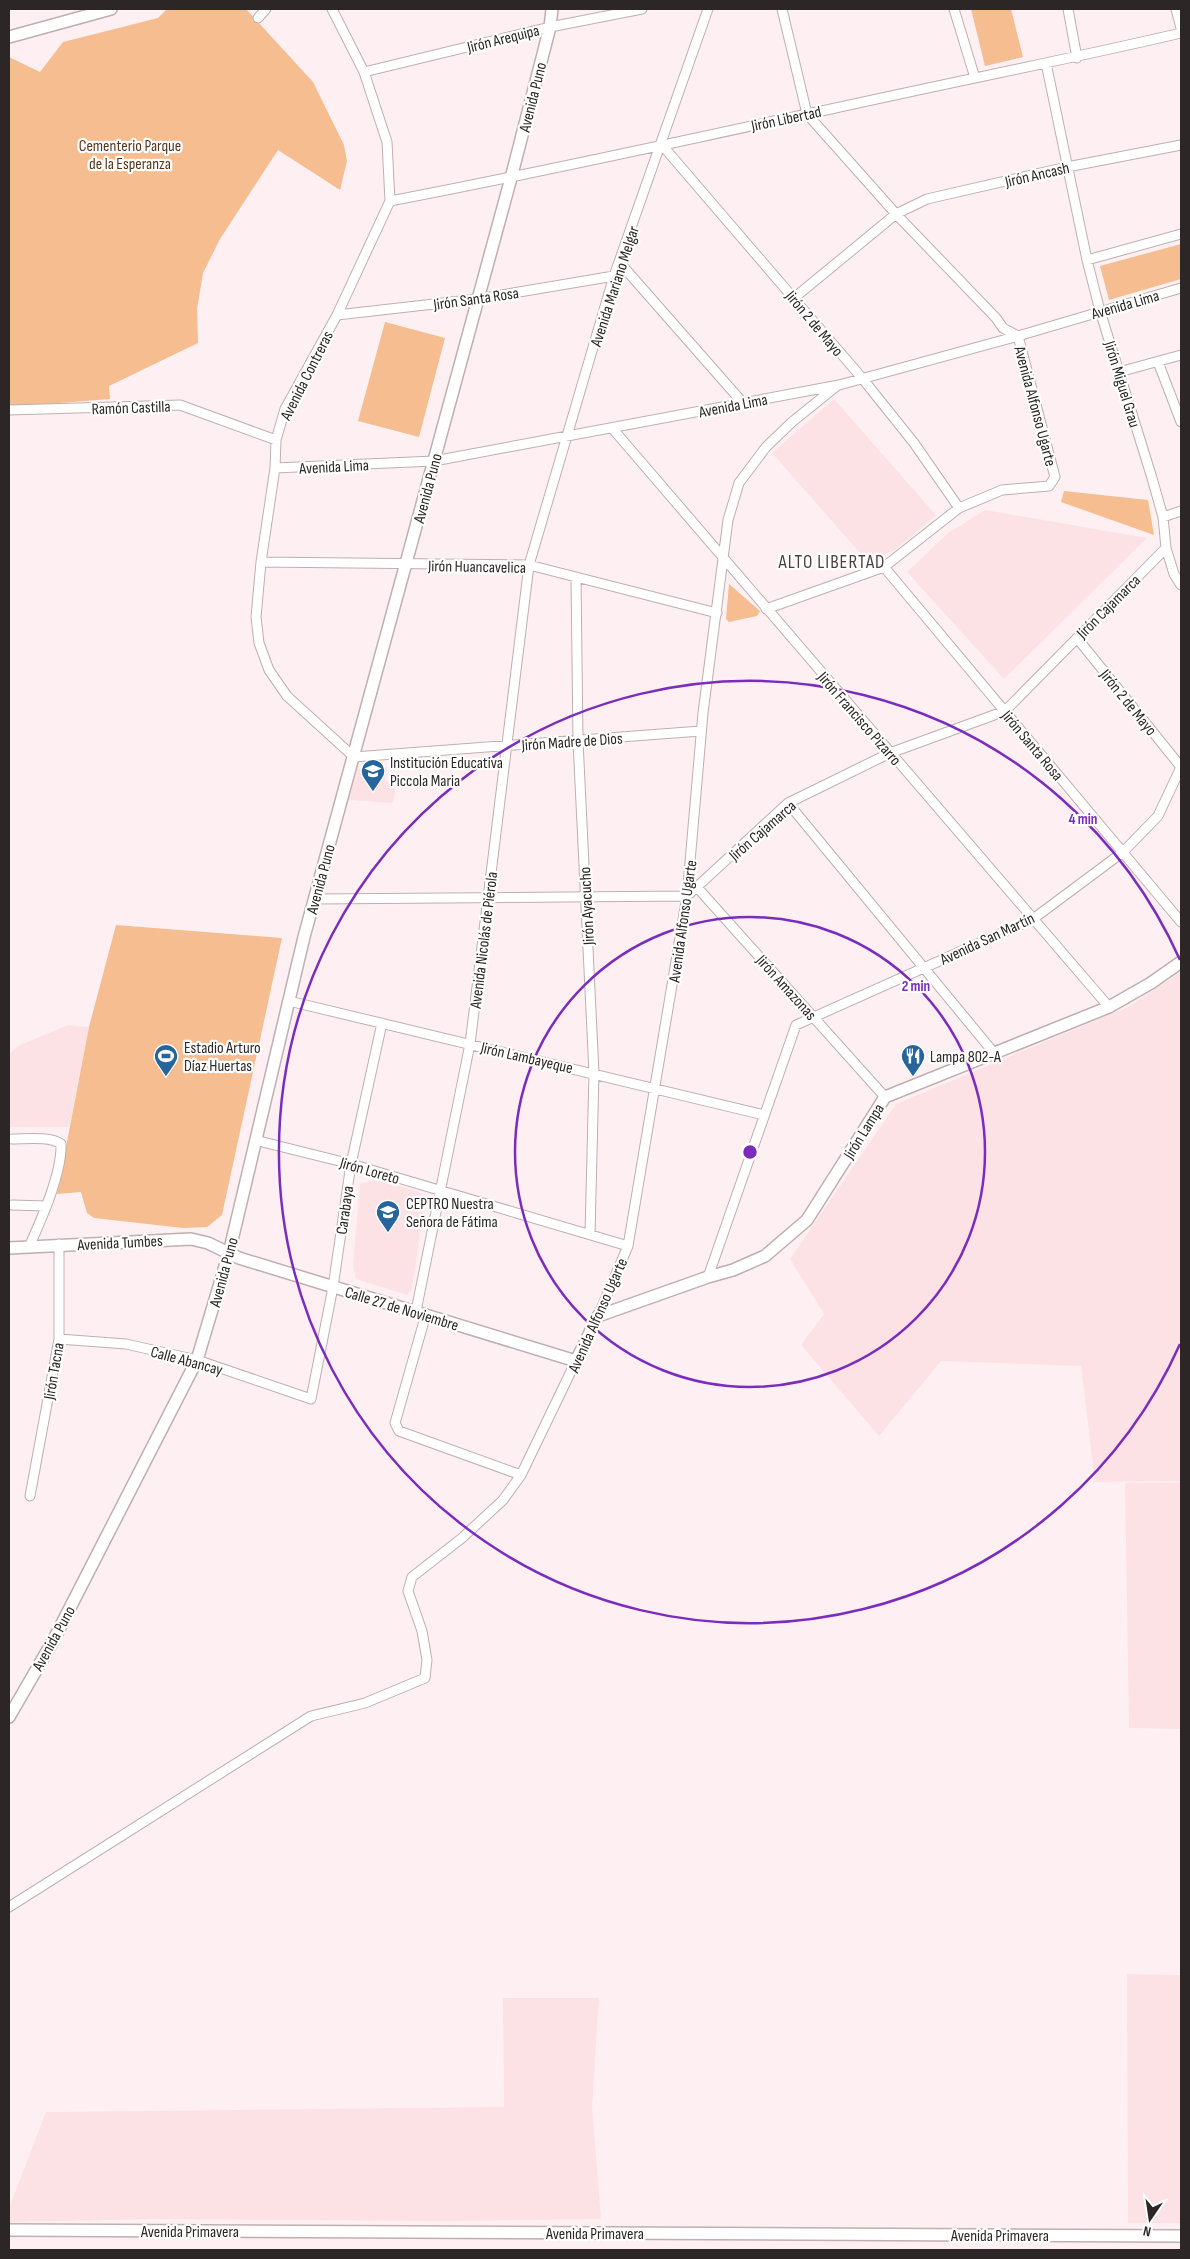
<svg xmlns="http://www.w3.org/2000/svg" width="1190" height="2259" font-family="'Sofia Sans Condensed',sans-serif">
<rect width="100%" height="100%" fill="#fef0f2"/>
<path fill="#fce2e5" d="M834,399L936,515L895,550L867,561L772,453Z
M985,510L1147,538L1004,679L907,572L948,533Z
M387,767L385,781L396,784L393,803L349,800L357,769Z
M1181,972V1481L1095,1482L1081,1366L941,1361L879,1436L801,1345L824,1314L790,1259L896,1104L1128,1007Z
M68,1025L89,1027L69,1127H9V1054L18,1046Z
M374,1180L418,1191L425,1199L412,1289L407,1295L356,1279L353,1267L360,1184Z
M1125,1483H1181V1729L1129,1728Z
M1127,1974L1181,1975V2223H1128Z
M503,1998H599L592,2107L601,2219L445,2221L161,2219L9,2222V2208L46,2112L504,2107Z"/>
<path fill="#f5bd90" d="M167,9H246L313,82L344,145L347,161L340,190L278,150L220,239L203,273L197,309L198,343L109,386L110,399L9,407V57L40,72L63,42L158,18Z
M971,9H1011L1023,57L985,66Z
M1181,244V279L1109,300L1100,266Z
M385,322L445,338L419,437L358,421Z
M1064,491L1148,500L1154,535L1061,502Z
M729,584L760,611L757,616L729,622L726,619Z
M116,925L282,938L222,1215L207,1227L183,1228L94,1218L87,1213L81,1192L57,1194L89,1027Z"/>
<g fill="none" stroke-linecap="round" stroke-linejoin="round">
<g stroke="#bfafb0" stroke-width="11">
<path id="street" d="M332,9L364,72L387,142L390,201L337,315L285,409L276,440L275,468L261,562L256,617L259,643L269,670L287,696L354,757L701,731
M954,9L975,78
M1068,9L1077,58
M1176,9L1181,28
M258,18L266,9
M1046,63L1087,260L1100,311L1152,478L1163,517L1166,548L1174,574L1181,585
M364,72L550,27L642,9
M662,145L862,378L914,443L959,508
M390,201C538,173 684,140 831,109C948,83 1065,60 1181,33
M1087,260L1181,234
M620,263L743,403
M794,298L896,214L927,199L1067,167L1181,145
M337,315L478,299L614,276
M1158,362L1181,422
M1119,372L1181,355
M9,410L180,405L276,440
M612,428L1109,1007
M275,468L434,461L839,385L1018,336L1181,288
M1163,517L1181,511
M261,562L529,565L717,613
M884,567L1181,922
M576,578L578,741L594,1073L590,1234
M766,609L884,567L959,508L1002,490L1049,486L1055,477L1018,336L1003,328L996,318L896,214L807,114L782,9
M1077,638L1181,767
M788,803L994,1053
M695,885L885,1097
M315,899L687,896L788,803L890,753L1005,711L1166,548
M289,1001L764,1115
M12,1139C26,1139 50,1136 61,1144C62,1174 41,1220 29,1247
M255,1140L351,1164L628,1246
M12,1205L46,1206
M708,1277L796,1025L1033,919L1123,852L1158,816L1181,767
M416,1311L470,1044L529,565L614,276L708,9
M426,1314L395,1423L399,1431L521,1475
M598,1316L628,1246L687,896L703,713L728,520L739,483L766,447L792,422L838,385
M59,1339L126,1344L197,1360L311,1399L333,1287L351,1164L382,1023
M30,1496L59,1339V1244
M9,1907L311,1716L365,1703L425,1678L427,1660L422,1631L408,1591L412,1577L462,1538L503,1500L521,1475L576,1361"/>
</g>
<g stroke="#bfafb0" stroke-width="14">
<path id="secondary" d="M9,37L111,9
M9,1248L191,1239L208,1243L239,1258L576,1361L598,1316L708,1277L733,1270L765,1256L807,1220L885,1097L1109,1007L1151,983L1181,962
M9,1717L53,1641L197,1360L229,1253L304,937L511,178L550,27L552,9
M9,2230L1181,2236"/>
</g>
<use href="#street" stroke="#fff" stroke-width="9"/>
<use href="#secondary" stroke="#fff" stroke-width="11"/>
</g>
<g fill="none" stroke="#7b2cbf" stroke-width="2.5">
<circle cx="750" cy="1152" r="235"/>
<path d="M1180 1344A471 471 0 1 1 1180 960"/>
</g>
<defs>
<g id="school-pin" transform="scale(1.25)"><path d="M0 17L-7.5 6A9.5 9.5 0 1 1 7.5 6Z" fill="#25659b" stroke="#fff"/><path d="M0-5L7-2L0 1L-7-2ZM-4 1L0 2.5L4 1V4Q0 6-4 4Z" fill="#fff"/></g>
<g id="stadium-pin" transform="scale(1.25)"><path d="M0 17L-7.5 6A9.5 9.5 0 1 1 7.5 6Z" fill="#25659b" stroke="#fff"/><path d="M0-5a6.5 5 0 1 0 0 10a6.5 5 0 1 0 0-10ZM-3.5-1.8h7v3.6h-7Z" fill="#fff"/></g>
<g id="restaurant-pin" transform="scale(1.25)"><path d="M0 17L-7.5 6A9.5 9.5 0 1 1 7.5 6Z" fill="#25659b" stroke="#fff"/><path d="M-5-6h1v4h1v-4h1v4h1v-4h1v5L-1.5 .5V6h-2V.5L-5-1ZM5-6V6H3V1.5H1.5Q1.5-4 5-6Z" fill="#fff"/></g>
<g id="university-pin" transform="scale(1.25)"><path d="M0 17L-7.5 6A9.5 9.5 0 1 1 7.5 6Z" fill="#25659b" stroke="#fff"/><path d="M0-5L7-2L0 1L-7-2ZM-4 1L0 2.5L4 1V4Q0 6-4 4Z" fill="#fff"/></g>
</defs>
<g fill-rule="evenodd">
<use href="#school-pin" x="373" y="771"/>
<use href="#stadium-pin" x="166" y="1056"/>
<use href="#restaurant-pin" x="913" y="1056"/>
<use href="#university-pin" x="388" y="1212"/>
</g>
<g text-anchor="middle" stroke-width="4.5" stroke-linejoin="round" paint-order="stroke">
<g font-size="16" fill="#2c2626" stroke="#fff">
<text transform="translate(503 38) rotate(-14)" y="6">Jirón Arequipa</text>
<text transform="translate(532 97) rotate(-76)" y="6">Avenida Puno</text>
<text transform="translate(786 118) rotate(-12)" y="6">Jirón Libertad</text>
<text transform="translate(1037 174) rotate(-13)" y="6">Jirón Ancash</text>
<text transform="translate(614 286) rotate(-72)" y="6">Avenida Mariano Melgar</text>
<text transform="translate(476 298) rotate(-8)" y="6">Jirón Santa Rosa</text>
<text transform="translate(1125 304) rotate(-16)" y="6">Avenida Lima</text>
<text transform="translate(815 323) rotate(50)" y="6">Jirón 2 de Mayo</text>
<text transform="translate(306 375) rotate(-63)" y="6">Avenida Contreras</text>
<text transform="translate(1123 384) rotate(73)" y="6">Jirón Miguel Grau</text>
<text transform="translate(733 405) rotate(-11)" y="6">Avenida Lima</text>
<text transform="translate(1036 406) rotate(75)" y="6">Avenida Alfonso Ugarte</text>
<text transform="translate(131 407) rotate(-2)" y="6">Ramón Castilla</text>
<text transform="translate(334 466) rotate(-3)" y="6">Avenida Lima</text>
<text transform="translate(427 488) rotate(-75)" y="6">Avenida Puno</text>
<text transform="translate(477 566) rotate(1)" y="6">Jirón Huancavelica</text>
<text transform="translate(1108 606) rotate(-45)" y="6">Jirón Cajamarca</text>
<text transform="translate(1129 702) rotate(51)" y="6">Jirón 2 de Mayo</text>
<text transform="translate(860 718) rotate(49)" y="6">Jirón Francisco Pizarro</text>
<text transform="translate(572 741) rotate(-4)" y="6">Jirón Madre de Dios</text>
<text transform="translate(1033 745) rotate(50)" y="6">Jirón Santa Rosa</text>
<text transform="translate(762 830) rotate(-41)" y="6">Jirón Cajamarca</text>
<text transform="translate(320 879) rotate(-75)" y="6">Avenida Puno</text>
<text transform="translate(586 906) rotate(-93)" y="6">Jirón Ayacucho</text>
<text transform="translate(682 921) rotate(-82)" y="6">Avenida Alfonso Ugarte</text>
<text transform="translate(987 938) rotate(-25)" y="6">Avenida San Martín</text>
<text transform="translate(483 940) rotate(-83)" y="6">Avenida Nicolás de Piérola</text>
<text transform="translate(787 987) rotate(48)" y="6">Jirón Amazonas</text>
<text transform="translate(527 1057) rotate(13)" y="6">Jirón Lambayeque</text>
<text transform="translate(863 1131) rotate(-58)" y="6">Jirón Lampa</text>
<text transform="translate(370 1170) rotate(16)" y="6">Jirón Loreto</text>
<text transform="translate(344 1210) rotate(-82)" y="6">Carabaya</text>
<text transform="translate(120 1242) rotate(-3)" y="6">Avenida Tumbes</text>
<text transform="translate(223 1272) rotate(-75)" y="6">Avenida Puno</text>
<text transform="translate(402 1308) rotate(17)" y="6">Calle 27 de Noviembre</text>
<text transform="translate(597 1315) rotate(-66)" y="6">Avenida Alfonso Ugarte</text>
<text transform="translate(187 1360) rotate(15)" y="6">Calle Abancay</text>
<text transform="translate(53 1371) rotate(-80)" y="6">Jirón Tacna</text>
<text transform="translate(53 1638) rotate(-61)" y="6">Avenida Puno</text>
<text x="190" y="2237">Avenida Primavera</text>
<text x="595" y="2239">Avenida Primavera</text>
<text x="1000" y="2241">Avenida Primavera</text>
</g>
<g font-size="16" fill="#563518" stroke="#fff">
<text x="130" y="151">Cementerio Parque<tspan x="130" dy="18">de la Esperanza</tspan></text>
</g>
<g font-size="16" fill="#2c2626" stroke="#fff" text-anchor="start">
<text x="390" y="768">Institución Educativa<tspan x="390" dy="18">Piccola Maria</tspan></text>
<text x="184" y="1053">Estadio Arturo<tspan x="184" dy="18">Díaz Huertas</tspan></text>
<text x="930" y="1062">Lampa 802-A</text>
<text x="406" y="1209">CEPTRO Nuestra<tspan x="406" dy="18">Señora de Fátima</tspan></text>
</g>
<g font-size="19" letter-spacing="1" fill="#4e4042" stroke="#fff">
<text x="832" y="568">ALTO LIBERTAD</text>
</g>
</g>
<circle cx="750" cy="1152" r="8" fill="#7b2cbf" stroke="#fff" stroke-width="2.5"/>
<g font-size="15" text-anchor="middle" font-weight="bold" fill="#7b2cbf" stroke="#fff" stroke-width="4.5" stroke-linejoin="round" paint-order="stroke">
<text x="1083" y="824">4 min</text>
<text x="916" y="991">2 min</text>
</g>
<rect width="1190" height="2259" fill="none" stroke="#2c2626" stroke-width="20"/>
<g transform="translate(1150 2219) rotate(193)" stroke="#ffffff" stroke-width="4" paint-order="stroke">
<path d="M0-4L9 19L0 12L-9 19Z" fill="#2c2626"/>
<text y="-8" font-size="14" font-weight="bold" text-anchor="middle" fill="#2c2626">N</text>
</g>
</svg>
